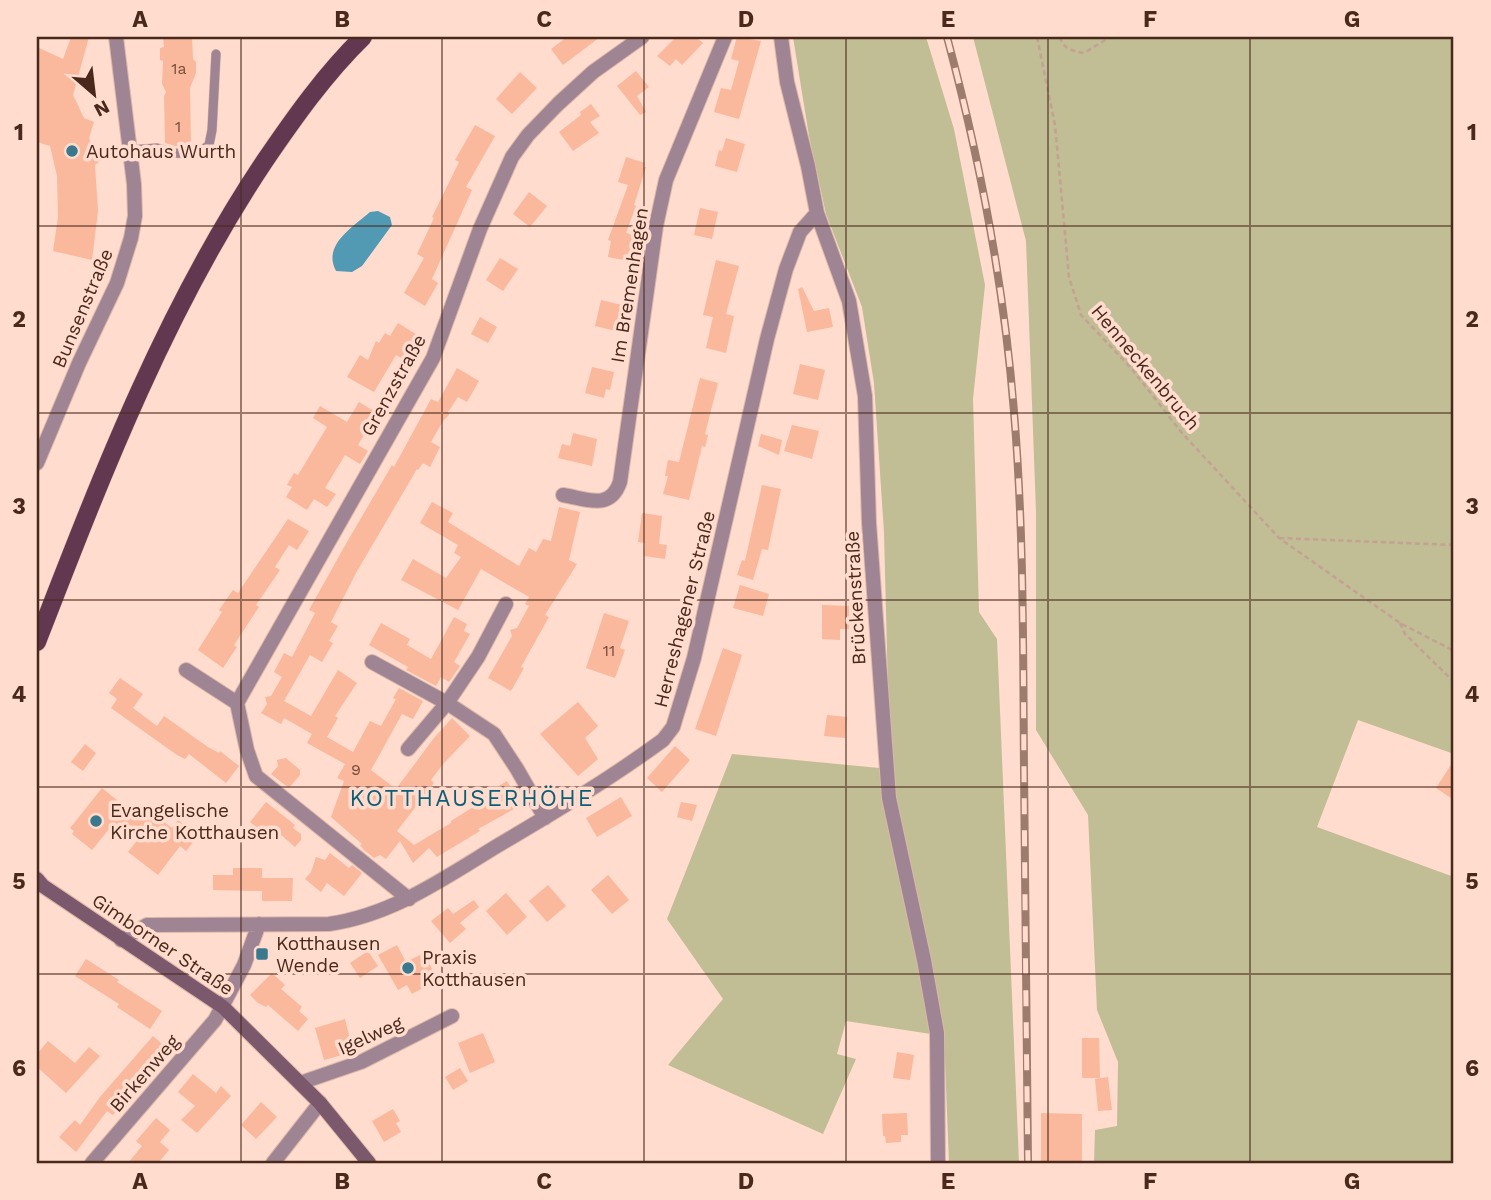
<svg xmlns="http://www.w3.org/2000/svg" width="1491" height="1200" font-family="'Work Sans',sans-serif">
<rect width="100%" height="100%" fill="#ffdcce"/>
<path fill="#c1bd94" d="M793,37H926L954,129L985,285L973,399L979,612L997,639L1019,1163H949L944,1036L846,1021L837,1054L856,1059L823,1134L668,1065L723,999L667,919L732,754L890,769L884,532L874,383L862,307L826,214L809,136Z
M973,37H1454V754L1358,720L1317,827L1454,877V1163H1094L1095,1130L1117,1126L1118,1062L1097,1010L1088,815L1036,730V511L1026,241Z"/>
<path fill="#5299b3" d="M378,211L390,217L392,225L362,266L352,272L336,271C322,245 353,227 370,212Z"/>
<path fill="#fab89c" d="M71,37H89L73,95L84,118L94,122L89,138L99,162L95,165L98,211L92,260L53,251L58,217L57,176L50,146L37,142V47L63,59Z
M163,37H192L193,59L196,62V73L190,88L191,146H175L165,143L164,96L166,92L162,84L163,61L160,60V48L164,47Z
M567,37H600L563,65L551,49Z
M676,37H696L703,43L682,65L676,59L670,66L657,56Z
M737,37L761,41L739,119L714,112L721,88L731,90L739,61L731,59Z
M636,71L649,87L637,96L646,112L640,115L617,86Z
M520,72L537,88L512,114L496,99Z
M591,104L600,116L590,122L599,133L573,151L559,132L581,115L580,112Z
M475,125L495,136L466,187L472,190L432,279L438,283L425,306L404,293L424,258L417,254L434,218L432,217L459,162L455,160Z
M726,138L745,144L737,172L715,166L719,150L722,151Z
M626,157L645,163L643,167H646L634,205L636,206L626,233L633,235L628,261L608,257L611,241L608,240L628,185L618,182Z
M529,192L547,206L530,227L513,214Z
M700,208L718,212L712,239L694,235Z
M500,258L518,269L503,291L486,280Z
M716,260L739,266L726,314L734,316L726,353L706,348L713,317L703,315Z
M802,287L814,311L829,308L833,327L807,332L798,289Z
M601,300L622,305L616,331L595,326Z
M480,317L497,327L488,343L471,334Z
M398,323L419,336L405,360L396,355L374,392L347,377L360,355L368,360L376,341L379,343L385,333L390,336Z
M800,364L825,370L818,400L793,394Z
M592,367L614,372L610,390L606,389L604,398L585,393Z
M457,368L479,381L467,402L458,397L448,412L449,415L443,421L431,442L440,447L430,467L423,463L418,470L417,469L356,573L331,622L338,626L329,641L333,643L322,662L310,655L284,701L311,716L338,670L357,683L335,716L338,718L327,737L353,752L370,721L381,726L396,699L393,698L399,688L423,701L413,719L402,714L371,770L396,789L434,738L452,718L470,736L444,763L431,780L434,783L397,831L414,845L451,823V821L481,802L479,798L507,781L521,805L478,829L480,831L437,857L429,848L413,863L400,841L386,859L380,855L374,858L364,850L360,845L362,844L331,817L344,781L337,778L345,764L307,743L312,734L284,718L281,724L261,713L267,704L265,697L271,696L282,677L274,672L284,653L292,657L315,613L309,610L343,549L392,465L394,467L431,399L438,402Z
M700,378L718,383L705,434L708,435L705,447L702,446L689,500L663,494L668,476H665L668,460L679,462Z
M359,402L377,413L358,445L368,451L360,464L345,455L325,488L336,494L327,507L314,499L307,510L286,497L292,487L287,485L294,473L298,475L327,427L313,418L320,406L347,422Z
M792,425L819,431L812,459L784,451Z
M573,433L597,439L592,466L558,458L562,444L570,446Z
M761,434L782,440L779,455L758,446Z
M762,485L781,489L768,550L762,549L753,580L737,575L742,560L745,561Z
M432,502L453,513L448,522L519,566L529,548L536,552L543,539L551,541L559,507L580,512L569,560L577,564L545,615L549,617L521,667L524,668L511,691L488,678L512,636L510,630L517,628L529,606L525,604L529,597L481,569L458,610L401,580L413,559L446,578L461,557L454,553L458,545L420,523Z
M642,513L662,516L659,544L667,545L665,559L644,556L645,543L638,542Z
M288,519L309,531L297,550L289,545L275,567L280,570L256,605L259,607L234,645L237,647L223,668L198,650L222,612L219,610L233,590L238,593Z
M740,585L769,594L763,616L733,608Z
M822,605L849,606V629H840V640L822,639Z
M604,613L629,621L620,648L625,650L615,678L586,668Z
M454,617L467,624L464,631L470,634L454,662L460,666L449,682L441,677L436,686L406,670L408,667L369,645L381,623L410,639L407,645L431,659Z
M723,648L742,655L716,736L695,729Z
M120,678L143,694L133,708L157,726L164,716L208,747L219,753L220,751L239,766L226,783L189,754L185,759L177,755L111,708L117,699L109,693Z
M578,702L598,726L585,738L598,759L578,776L540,734Z
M827,715L847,717L845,738L824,736Z
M85,744L96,753L83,771L71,762Z
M675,746L690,760L662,792L647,778Z
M286,758L300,770V775L289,788L271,774L278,766L277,760Z
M1454,760V800L1436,788Z
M102,788L133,813L140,804L172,828L178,820L198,836L186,851L180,846L158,875L128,852L139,838L119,823L117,826L114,823L92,850L72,834L74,831L70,828Z
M621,797L632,816L597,837L586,818Z
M266,802L295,825L293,828L301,834V840L295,847L280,834L274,841L250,822Z
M681,802L697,805L692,821L677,817Z
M330,853L349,868L352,865L362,873L344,896L327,883L321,892L305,879L311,872L316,857L325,860Z
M233,868H262V878H293L292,901H262V891L213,890V875H233Z
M608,875L629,900L612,914L591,890Z
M548,885L566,906L547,922L529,901Z
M506,893L527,917L507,935L486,911Z
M474,900L479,907L460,923L466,929L450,943L431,921L448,908L453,914Z
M397,945L406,962L424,953L433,971L422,977L426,986L412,994L407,985L398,990L378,955Z
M368,951L378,966L360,978L350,963Z
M86,959L119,980L117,982L162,1011L150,1029L117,1007L119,1004L75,976Z
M272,973L285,985L281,989L302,1007L299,1011L308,1019L298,1031L268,1005L266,1007L258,1003L250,995Z
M345,1019L353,1052L324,1060L315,1028Z
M483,1033L495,1062L470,1073L458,1043Z
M153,1036L170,1051L113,1115L107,1111L76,1152L59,1137L75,1120L80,1125L100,1097Z
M1082,1038H1099L1100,1078H1082Z
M48,1041L75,1063L89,1047L100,1056L66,1093L37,1067V1054Z
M897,1052L914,1055L910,1080L893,1078Z
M460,1068L468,1081L453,1090L445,1077Z
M193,1074L216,1093L221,1086L231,1096L197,1133L181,1120L195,1106L178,1092Z
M1108,1077L1112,1110L1098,1111L1095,1079Z
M261,1102L277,1117L256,1139L241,1125Z
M393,1109L400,1121L396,1123L401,1132L384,1142L372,1121Z
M907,1113L908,1135H901V1142L886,1143L885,1136H883L882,1114Z
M1041,1113L1082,1114V1163H1041Z
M156,1118L170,1130L160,1142L169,1150L158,1163H128L142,1146L136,1141Z"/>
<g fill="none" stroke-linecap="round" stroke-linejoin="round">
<g stroke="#dbb8aa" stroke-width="10">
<path id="lane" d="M131,150L157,148L174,153L197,154L209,145L212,130L216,54"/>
</g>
<g stroke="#dbb8aa" stroke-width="16">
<path id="street" d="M781,37L787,82L808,166L817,213L849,301L865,396L869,523L889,798L924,960L937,1033L938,1163
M37,463L79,363L117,283L131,238L135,216L134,184L116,37
M563,495C587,499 610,511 620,482L656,226L666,180L725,37
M372,662L447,703L494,734L517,769L545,818
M186,670L237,703L247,750L256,776L409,899
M237,703L433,358L480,229L512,157L528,135L558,104L593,72L642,37
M408,749L447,703L478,657L506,604
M121,940L147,925L329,924C392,915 443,879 497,846C553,813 610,779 663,740L673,727L694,658L767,339L786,269L800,232L817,213
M300,1083L361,1062L452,1016
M92,1163L215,1020L244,965L259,924
M273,1163L320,1103"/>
</g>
<g stroke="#dbb8aa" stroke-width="16">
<path id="secondary" d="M37,879L43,886L223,1007L320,1103L369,1163"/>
</g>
<g stroke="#dbb8aa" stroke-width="19">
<path id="primary" d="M37,642C101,477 165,310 264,162C294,118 325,74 363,37"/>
</g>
<path stroke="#c3a193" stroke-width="2.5" stroke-dasharray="5 3.5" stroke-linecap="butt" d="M1037,37L1055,125L1069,277L1081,315L1131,368L1182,433L1279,538L1400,623L1454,651
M1060,37C1063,49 1073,51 1084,53L1110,37
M1279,538L1454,545
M1400,623L1405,634L1454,682"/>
<use href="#lane" stroke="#9f8593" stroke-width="9"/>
<use href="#street" stroke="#9f8593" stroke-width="14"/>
<use href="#secondary" stroke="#7b586c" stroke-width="14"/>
<use href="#primary" stroke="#623851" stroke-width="18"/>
<g stroke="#9d7b6d" stroke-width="8">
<path id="rail" d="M947,37C980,160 1004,285 1014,412C1024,531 1023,651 1024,770C1025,901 1026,1032 1028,1163"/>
</g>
<use href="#rail" stroke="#ffdcce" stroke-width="5" stroke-dasharray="16" stroke-linecap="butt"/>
</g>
<path fill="none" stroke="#49291b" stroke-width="2" stroke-opacity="0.55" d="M241,37V1163M442,37V1163M644,37V1163M846,37V1163M1048,37V1163M1250,37V1163M37,226H1454M37,413H1454M37,600H1454M37,787H1454M37,974H1454"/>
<g fill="#3a788e" stroke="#ffdcce" stroke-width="2.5">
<circle cx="72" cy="151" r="7"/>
<circle cx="96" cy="821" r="7"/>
<rect x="255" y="947" width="14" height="14" rx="3.5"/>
<circle cx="408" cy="968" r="7"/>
</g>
<g text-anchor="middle" stroke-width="7" stroke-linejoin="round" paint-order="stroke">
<g font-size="16" fill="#754d3b">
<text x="179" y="74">1a</text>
<text x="178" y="132">1</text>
<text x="609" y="656">11</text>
<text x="356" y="775">9</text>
</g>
<g font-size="19" fill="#49291b" stroke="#ffdcce" text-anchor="start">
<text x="86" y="158">Autohaus Wurth</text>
<text x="110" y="817">Evangelische<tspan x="110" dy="22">Kirche Kotthausen</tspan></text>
<text x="276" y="950">Kotthausen<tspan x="276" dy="22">Wende</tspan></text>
<text x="422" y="964">Praxis<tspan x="422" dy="22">Kotthausen</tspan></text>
</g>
<g font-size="19" fill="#49291b" stroke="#ffdcce">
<text transform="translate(629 285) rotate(-81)" y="7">Im Bremenhagen</text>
<text transform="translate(82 308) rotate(-67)" y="7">Bunsenstraße</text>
<text transform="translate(1146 367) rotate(50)" y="7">Henneckenbruch</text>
<text transform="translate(393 385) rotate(-61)" y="7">Grenzstraße</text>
<text transform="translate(855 598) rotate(-93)" y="7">Brückenstraße</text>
<text transform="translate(684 609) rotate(-76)" y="7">Herreshagener Straße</text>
<text transform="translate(163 944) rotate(34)" y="7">Gimborner Straße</text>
<text transform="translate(370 1035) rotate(-24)" y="7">Igelweg</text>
<text transform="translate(144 1073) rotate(-49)" y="7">Birkenweg</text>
</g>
<g font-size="23" letter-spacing="2" fill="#0c5d75" stroke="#ffdcce">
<text x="472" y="806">KOTTHAUSERHÖHE</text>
</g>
</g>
<rect width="1491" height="1200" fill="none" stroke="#ffdcce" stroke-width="77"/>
<g transform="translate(94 94) rotate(152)" stroke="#ffdcce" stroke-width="5" paint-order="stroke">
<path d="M0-5L12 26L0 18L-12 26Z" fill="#49291b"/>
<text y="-10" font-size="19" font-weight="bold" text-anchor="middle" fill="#49291b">N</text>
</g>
<rect x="38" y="38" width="1414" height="1124" fill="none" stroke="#49291b" stroke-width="2.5"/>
<g font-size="23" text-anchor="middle" font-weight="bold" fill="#49291b">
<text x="140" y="27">A</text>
<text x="342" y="27">B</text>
<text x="544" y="27">C</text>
<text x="746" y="27">D</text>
<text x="948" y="27">E</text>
<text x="1150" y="27">F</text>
<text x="1352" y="27">G</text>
<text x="19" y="140">1</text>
<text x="1472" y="140">1</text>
<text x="19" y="327">2</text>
<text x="1472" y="327">2</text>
<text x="19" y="514">3</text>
<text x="1472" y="514">3</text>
<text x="19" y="702">4</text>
<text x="1472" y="702">4</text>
<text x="19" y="889">5</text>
<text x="1472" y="889">5</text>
<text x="19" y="1076">6</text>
<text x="1472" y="1076">6</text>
<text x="140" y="1189">A</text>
<text x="342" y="1189">B</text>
<text x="544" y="1189">C</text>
<text x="746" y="1189">D</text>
<text x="948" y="1189">E</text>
<text x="1150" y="1189">F</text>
<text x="1352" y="1189">G</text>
</g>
</svg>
